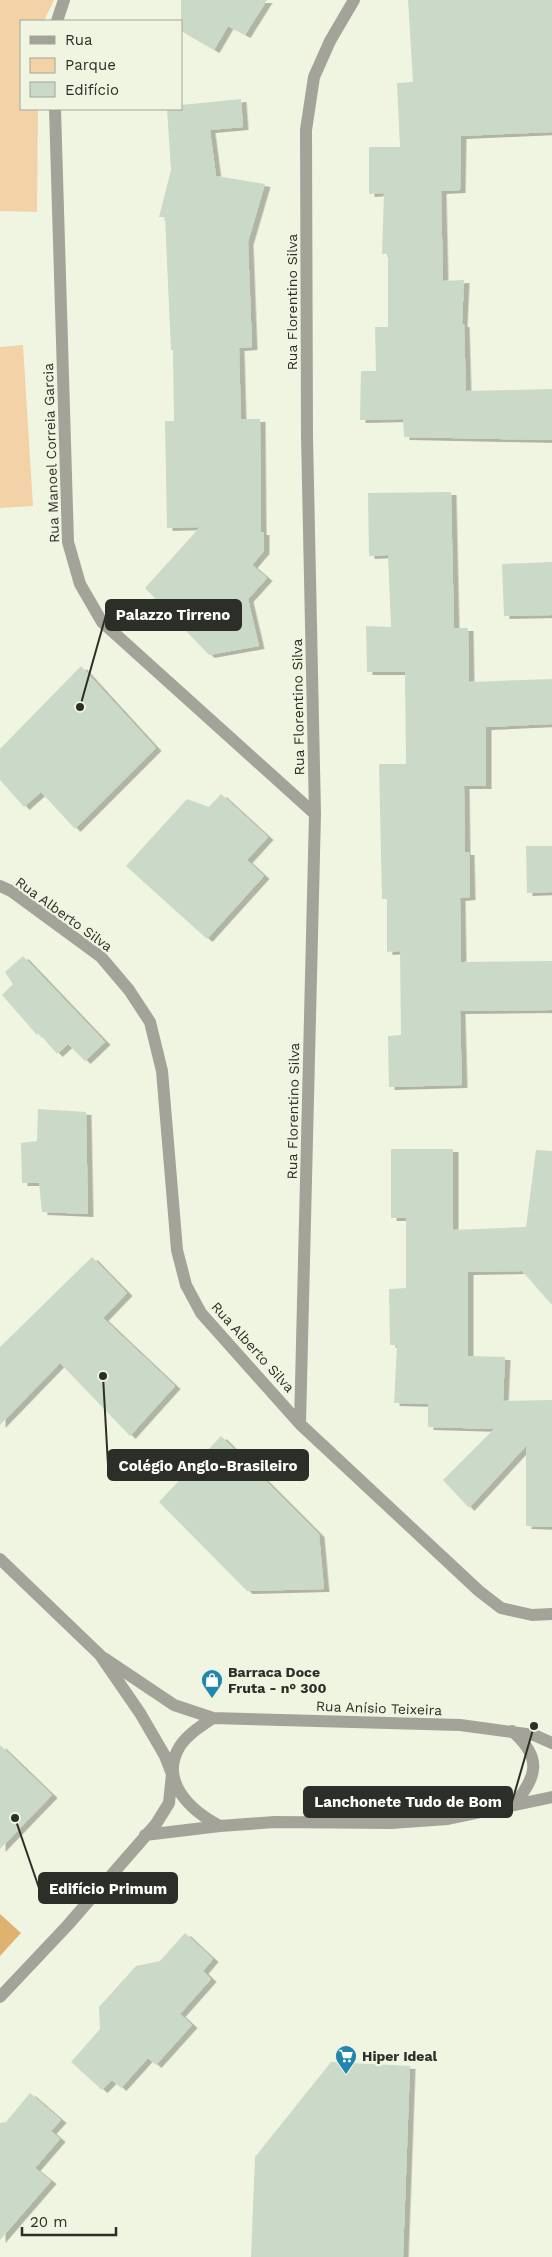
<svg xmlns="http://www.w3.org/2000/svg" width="552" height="2257" font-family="'Work Sans',sans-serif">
<defs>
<filter id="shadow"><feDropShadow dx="5.5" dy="3" stdDeviation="0" flood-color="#0004"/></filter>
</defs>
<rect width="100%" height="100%" fill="#f0f5e1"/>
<path fill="#f2d2a6" d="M0,0H54L44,21H21V109H38L37,212L0,211Z
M23,345L33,506L0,508V347Z"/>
<path fill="#dfb270" d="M0,1914L21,1933L0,1956Z"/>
<path fill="#cbd9c9" filter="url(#shadow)" d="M181,0H267L245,35L228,26L214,50L181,31Z
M408,0H552V132L461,136L460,190L441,191L443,281L464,280L462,324H464L466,391L552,389V440L404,437L403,419L360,420L361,371H376L375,327H388V254H382L384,193L369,194V147H400L397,83L413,82Z
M241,99L243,127L210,130L216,176L265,184L248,242L252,347L239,348L241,419H260L261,532H264V551L252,565L267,578L248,599L259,646L209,655L145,588L200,527L167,528L165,421H174L173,350H171L165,217H159L171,170L167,109H181V105Z
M451,492L454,628H468L469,682L552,679V724L486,727V786H464L465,852H469L470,897L460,898L461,962L552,961V1010L460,1011L462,1085L389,1087L388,1036L401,1035L400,951L387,952V899H382L379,764H406L405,672H367L366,626L391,627L388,555L369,556L368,493Z
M552,562V615L504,616L502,564Z
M81,666L156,748L75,829L41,792L24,807L0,780V749Z
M221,794L268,837L247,860L264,876L207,939L126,866L187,799L209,807Z
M526,846H552V892L527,893Z
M23,956L105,1042L85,1061L68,1044L57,1054L39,1033L37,1035L2,995L13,984L5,972Z
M38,1109L86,1112L88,1214L42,1212L39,1183H22L21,1143L37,1141Z
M391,1149H453V1230L526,1227L536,1150L552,1151V1305L522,1271L468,1272V1356L505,1357L503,1401L552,1400V1527L526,1526V1446L469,1508L443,1480L494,1429L428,1427V1404L394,1403L397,1345H390L389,1289L406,1288V1218H391Z
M92,1257L127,1293L103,1318L175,1386L130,1436L60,1363L0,1425V1347Z
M221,1436L319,1534L324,1589L247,1591L159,1502Z
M0,1745L52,1795L0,1849Z
M185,1933L213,1959L203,1971L211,1979L180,2014L192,2025L156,2065L148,2058L121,2088L112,2080L102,2090L71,2062L100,2029L99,2007L136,1966L160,1961Z
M331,2062L410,2066L403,2257H251L255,2157Z
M30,2093L61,2120L51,2131L60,2139L35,2168L51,2181L0,2240V2123L6,2122Z"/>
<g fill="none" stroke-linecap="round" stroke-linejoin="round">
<path stroke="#a4a39a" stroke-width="12" d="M57,21L64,0
M55,109L68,542L80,584L102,622L315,814
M0,886L11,891L101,957L129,990L150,1022L162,1071L177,1250L186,1285L201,1313L300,1424L479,1591L501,1608L532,1615L552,1614
M300,1424L315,814L307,436L306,130L314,77L330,41L354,0
M0,1559L100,1655L140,1713L165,1756L172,1774L169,1803L156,1824L67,1926L0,1997
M104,1658L174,1705L213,1718L460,1725L534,1735L552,1743
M213,1718C201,1726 188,1734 180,1746C158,1781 191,1811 220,1826
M512,1731C543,1758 537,1776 514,1805
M145,1835L220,1826L275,1822L391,1823L448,1819L552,1797"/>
</g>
<defs>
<g id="shop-pin" transform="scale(1.125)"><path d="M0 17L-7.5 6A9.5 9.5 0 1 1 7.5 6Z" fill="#1e86af" stroke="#f0f5e1"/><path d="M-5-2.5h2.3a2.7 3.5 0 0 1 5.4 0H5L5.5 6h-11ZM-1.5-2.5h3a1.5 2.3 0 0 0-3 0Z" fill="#fff"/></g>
<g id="supermarket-pin" transform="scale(1.125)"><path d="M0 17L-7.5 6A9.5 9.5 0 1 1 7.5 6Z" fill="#1e86af" stroke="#f0f5e1"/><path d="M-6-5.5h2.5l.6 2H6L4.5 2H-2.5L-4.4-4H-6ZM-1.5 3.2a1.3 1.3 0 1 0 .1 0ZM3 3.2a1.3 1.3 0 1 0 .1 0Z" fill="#fff"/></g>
</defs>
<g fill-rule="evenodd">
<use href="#shop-pin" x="212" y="1680"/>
<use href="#supermarket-pin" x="346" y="2056"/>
</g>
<g text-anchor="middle" stroke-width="4.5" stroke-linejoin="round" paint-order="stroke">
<g font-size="14" fill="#2c2f27" stroke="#f0f5e1">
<text transform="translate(292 302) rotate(-90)" y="5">Rua Florentino Silva</text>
<text transform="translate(51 453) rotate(-92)" y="5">Rua Manoel Correia Garcia</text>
<text transform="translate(298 707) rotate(-91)" y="5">Rua Florentino Silva</text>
<text transform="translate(64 914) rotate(36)" y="5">Rua Alberto Silva</text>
<text transform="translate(293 1111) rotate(-89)" y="5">Rua Florentino Silva</text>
<text transform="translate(253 1347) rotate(48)" y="5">Rua Alberto Silva</text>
<text transform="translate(379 1708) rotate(2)" y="5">Rua Anísio Teixeira</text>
</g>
<g font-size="14" font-weight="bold" fill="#2c2f27" stroke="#f0f5e1" text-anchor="start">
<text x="228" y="1677">Barraca Doce<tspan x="228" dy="16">Fruta - n° 300</tspan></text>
<text x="362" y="2061">Hiper Ideal</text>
</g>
</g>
<path fill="none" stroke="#2c2f27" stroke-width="2" d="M80 707L106 615M103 1376L108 1465M534 1726L512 1802M15 1818L39 1888"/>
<g fill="#2c2f27" stroke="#f0f5e1" stroke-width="2">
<circle cx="80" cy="707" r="5"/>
<circle cx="103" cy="1376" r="5"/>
<circle cx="534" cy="1726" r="5"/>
<circle cx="15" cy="1818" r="5"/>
</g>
<g fill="#2c2f27" stroke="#2c2f27" stroke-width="2">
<rect x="106" y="600" width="135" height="30" rx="5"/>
<rect x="108" y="1450" width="200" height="30" rx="5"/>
<rect x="304" y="1787" width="208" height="30" rx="5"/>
<rect x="39" y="1873" width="138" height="30" rx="5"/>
</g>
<g font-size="15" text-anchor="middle" font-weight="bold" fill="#fff">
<text x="173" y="620">Palazzo Tirreno</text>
<text x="208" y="1471">Colégio Anglo-Brasileiro</text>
<text x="408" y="1807">Lanchonete Tudo de Bom</text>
<text x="108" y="1894">Edifício Primum</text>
</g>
<rect x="20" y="20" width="162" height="90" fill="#f0f5e1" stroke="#a2a697"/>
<rect x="30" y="36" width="25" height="8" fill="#a4a39a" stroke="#a2a697"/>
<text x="65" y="45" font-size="15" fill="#2c2f27">Rua</text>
<rect x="30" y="58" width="25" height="15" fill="#f2d2a6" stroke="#a2a697"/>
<text x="65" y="70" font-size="15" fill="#2c2f27">Parque</text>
<rect x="30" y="82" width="25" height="15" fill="#cbd9c9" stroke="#a2a697"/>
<text x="65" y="95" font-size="15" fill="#2c2f27">Edifício</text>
<path d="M22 2227v8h94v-8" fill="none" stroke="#2c2f27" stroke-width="2.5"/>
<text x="30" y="2227" font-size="15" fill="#2c2f27" stroke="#f0f5e1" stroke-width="4" paint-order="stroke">20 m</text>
</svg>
